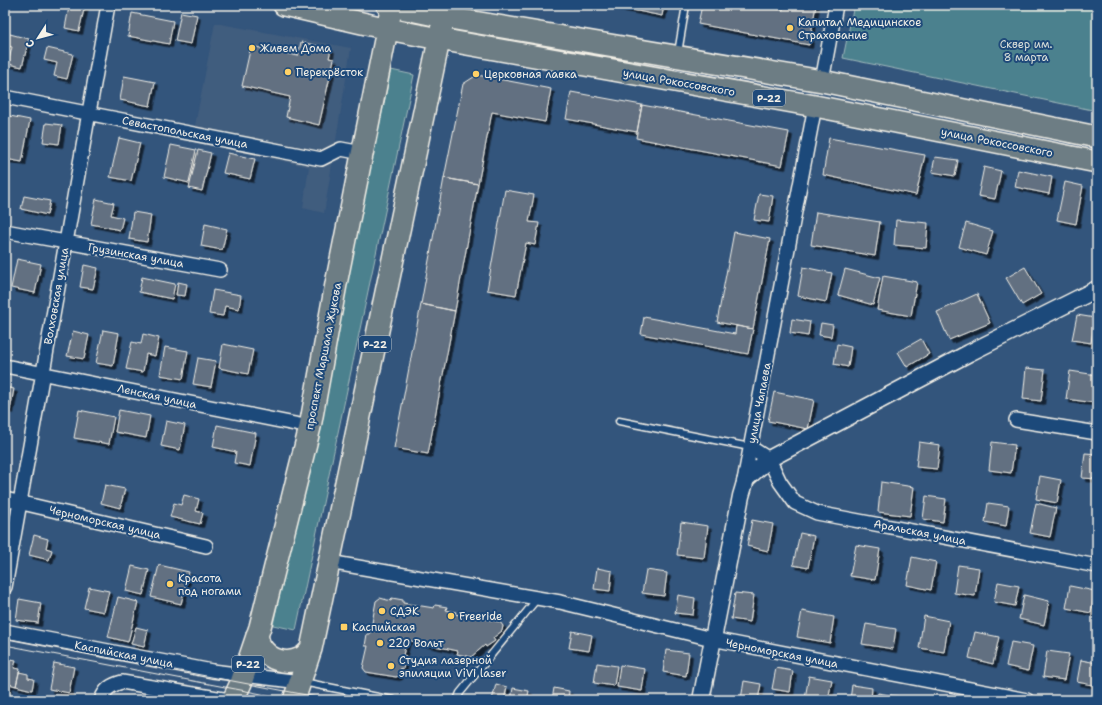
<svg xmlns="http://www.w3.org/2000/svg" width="1102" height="705" font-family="'Shantell Sans',sans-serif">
<defs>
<filter id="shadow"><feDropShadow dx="3.5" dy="3.5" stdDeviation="0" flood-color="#0009"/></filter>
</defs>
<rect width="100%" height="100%" fill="#33557c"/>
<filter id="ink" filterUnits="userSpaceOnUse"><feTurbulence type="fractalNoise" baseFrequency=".025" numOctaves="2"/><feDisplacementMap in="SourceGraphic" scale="8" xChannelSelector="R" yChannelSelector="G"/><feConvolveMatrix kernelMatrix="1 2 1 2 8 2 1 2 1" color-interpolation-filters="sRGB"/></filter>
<g filter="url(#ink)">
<path fill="#415d7e" d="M215,23L351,48L324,213L303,208L309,167L192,141Z"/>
<path fill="#4b818e" stroke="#a0b9bb" d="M854,5H1097V111L843,58Z
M391,70L414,75L296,630L273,625Z"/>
<path fill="#627081" stroke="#f4f1e8" filter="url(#shadow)" d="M61,5H85L79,31L65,28L69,7Z
M608,5H664L662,16Z
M702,5H760L783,10L784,5H816L809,45L698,24Z
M181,12L197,15L191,44L175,41Z
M132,13L173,21L169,44L128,36Z
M6,33L29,39L22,67L8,64L12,47L5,45Z
M301,42L331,49L329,58L334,59L319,125L286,117L290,97L242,86L251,46L298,56Z
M47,48L73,54L67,79L54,76L57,63L44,60Z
M477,75L551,89L545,122L492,112L478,184L444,178L463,84Z
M124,76L155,82L150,106L120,100Z
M571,92L642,105L637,132L566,119Z
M642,105L789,132L782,166L636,138Z
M10,116L30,120L22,162L5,159V143Z
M46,123L62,125L59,144L43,142Z
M119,138L140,143L131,181L110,177Z
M829,138L925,155L916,195L823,175Z
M171,145L196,150L189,183L164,177Z
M198,150L211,153L202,191L189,188Z
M228,153L255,159L250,179L223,173Z
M935,157L958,160L955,176L932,172Z
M984,167L1001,171L995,199L978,196Z
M1018,170L1052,177L1049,194L1015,187Z
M444,178L478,184L455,311L421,304Z
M1065,182L1083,186L1076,224L1057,220Z
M505,190L534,195L529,222L539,223L535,245L526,243L516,295L487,290Z
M759,194L773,196L769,222L754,220Z
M24,196L50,201L47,215L21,209Z
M96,199L114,203L111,215L123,218L120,230L91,224Z
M133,212L151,215L147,242L129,239Z
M816,212L880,222L875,256L811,245Z
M896,220L928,223L926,248L894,245Z
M966,223L993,231L986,255L959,247Z
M205,224L227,229L222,250L201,246Z
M734,232L770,239L753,329L717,322Z
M17,259L41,264L35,293L11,288Z
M84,265L98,268L93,289L80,287Z
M803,267L832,273L826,302L798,296Z
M1025,267L1041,294L1022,305L1006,278Z
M845,269L880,278L873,305L838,295Z
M883,276L917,282L911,316L877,310Z
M142,277L175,284L172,299L139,292Z
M178,282L187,284L185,296L176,295Z
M213,290L241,295L239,309L225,306L223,316L209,314Z
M977,294L990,323L949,340L937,312Z
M421,304L455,311L428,454L394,448Z
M1077,315L1095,318L1091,343L1072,340Z
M644,317L735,334L736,326L753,329L748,354L641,334Z
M792,319L810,322L808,336L790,333Z
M821,323L833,325L831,337L819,335Z
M103,330L119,333L113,366L96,363Z
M73,331L89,335L84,359L67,356Z
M143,334L159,338L155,356L146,354L143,372L126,369L132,342L141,344Z
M921,339L929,354L907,367L898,352Z
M223,344L253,350L248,374L219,368Z
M837,344L851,347L848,367L834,364Z
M165,347L188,351L183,379L160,375Z
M198,358L216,361L211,387L193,384Z
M1026,368L1045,370L1041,401L1023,399Z
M1070,371L1097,375L1095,403L1066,399Z
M5,387L14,389L10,410L5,409Z
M774,392L814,400L808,429L768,421Z
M79,410L114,417L109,444L74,438Z
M119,410L150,416L146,438L115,432Z
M166,421L185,425L180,450L161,446Z
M217,425L256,433L250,466L234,463L236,452L213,447Z
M919,442L940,445L937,469L916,467Z
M992,442L1015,445L1011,473L989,470Z
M1085,453L1097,454V479L1082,478Z
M1040,476L1061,480L1057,503L1036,499Z
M881,482L914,487L910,516L878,512Z
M105,485L125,489L120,508L101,503Z
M184,495L199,499L196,511L203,513L200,524L170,517L174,503L181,505Z
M926,496L946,499L943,522L923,519Z
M988,503L1009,506L1006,526L985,522Z
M1036,503L1056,508L1050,537L1030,533Z
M752,520L773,524L768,551L747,546Z
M681,522L708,526L704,558L677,555Z
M800,533L814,536L808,568L793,565Z
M34,535L48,539L46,548L52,550L49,560L29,555Z
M856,545L880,549L875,580L850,576Z
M912,557L936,562L931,590L907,585Z
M159,565L189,572L181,604L151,597Z
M958,565L979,568L975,596L954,593Z
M132,566L149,570L143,595L126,591Z
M597,568L612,571L610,591L594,589Z
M646,570L667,573L664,596L642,593Z
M998,582L1019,586L1015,606L994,602Z
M1070,586L1095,591L1091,613L1066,608Z
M89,587L109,591L104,612L84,608Z
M735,593L754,595L750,622L731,619Z
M678,595L695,598L693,615L675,613Z
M1024,595L1049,601L1044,625L1019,619Z
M118,597L138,602L128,642L108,637Z
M380,598L391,601L392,598L403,600V603L434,608L435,605L447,607L446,610L456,612L455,614L459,615L460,612L471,614V616L500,622L503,626L502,631L493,638L495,641L486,647L485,645L471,657L457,654L458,651L407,640L403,655L406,656L403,669L401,668L399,676L396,677L366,672L363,668L368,646H365L367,634H370L376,601Z
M19,599L41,603L38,623L16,620Z
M802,611L834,617L830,643L797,637Z
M924,616L949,621L944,652L919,648Z
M866,624L896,629L893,649L862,644Z
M136,627L148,630L144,647L131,644Z
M572,631L592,635L589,651L569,648Z
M975,632L999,637L993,664L969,658Z
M1011,642L1033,646L1028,671L1006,666Z
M666,650L689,653L686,676L663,672Z
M1047,651L1069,654L1064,680L1043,677Z
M5,658L16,660L14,668L20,669L16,686L9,684L8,689L5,688Z
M1081,660L1097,663V686L1077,682Z
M54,663L74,667L69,693L49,689Z
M597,663L617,666L614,686L594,683Z
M620,665L645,669L642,691L617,687Z
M776,668L793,671L790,692L772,689Z
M19,672L28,674V678L34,679L32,690L16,686Z
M809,676L832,680L828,700L805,698Z
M744,681L761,684L758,700L741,699Z
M496,684L507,687L504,700H492Z
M852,685L872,688L871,700H850Z
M513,688L529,691L527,700H511Z
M554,688L569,691L568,700H552Z
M878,693L907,698V700H877Z"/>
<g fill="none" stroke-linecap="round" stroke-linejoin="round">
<g stroke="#f4f1e8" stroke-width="9">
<path id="service" d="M678,53L686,5
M619,421L750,447
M303,682L393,700
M457,700L460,693L537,599"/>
</g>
<g stroke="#f4f1e8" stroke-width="16">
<path id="minor" d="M822,81L836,5
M5,97L321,159L341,149L362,153
M5,231L220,270
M5,366L310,427
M1016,420L1097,433
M750,447L769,459L780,482L795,503L817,513L1097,566
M743,486L815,106
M5,499L206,546
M329,562L560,602L712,639L1027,700
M5,587L108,5
M5,631L212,671L300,682
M101,700C105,689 111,685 122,682L229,700"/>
</g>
<g stroke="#f4f1e8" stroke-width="19">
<path id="tertiary" d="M701,700L741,496L746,479L769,459L969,353L1097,289"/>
</g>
<g stroke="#f4f1e8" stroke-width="24">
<path id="trunk" d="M284,5L388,29L439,39L815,106L1097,162
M387,5L444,17L822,81L1097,137
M257,635C258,639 259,644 261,647C270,661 287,665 301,658C305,656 308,652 311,649
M233,700L241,683L260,627L310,427L336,284L390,15
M294,700L311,649L442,26"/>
</g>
<use href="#service" stroke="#1f4a7a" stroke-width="6"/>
<use href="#minor" stroke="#1f4a7a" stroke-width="13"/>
<use href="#tertiary" stroke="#1f4a7a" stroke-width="16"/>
<use href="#trunk" stroke="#6d7d84" stroke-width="21"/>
<path stroke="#f4f1e8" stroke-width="1" d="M5,638L333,700
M5,645L293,700"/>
</g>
</g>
<g fill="#ffd166" stroke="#1f4a7a" stroke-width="1.5">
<circle cx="790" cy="28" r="4"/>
<circle cx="252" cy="48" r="4"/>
<circle cx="288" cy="72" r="4"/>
<circle cx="476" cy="74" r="4"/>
<circle cx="170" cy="584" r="4"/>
<circle cx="382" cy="611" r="4"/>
<circle cx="451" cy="616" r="4"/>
<rect x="340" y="623" width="8" height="8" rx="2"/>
<circle cx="380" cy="643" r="4"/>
<circle cx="391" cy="666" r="4"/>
</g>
<g text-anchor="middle" stroke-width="4" stroke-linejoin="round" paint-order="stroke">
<g fill="#1f4a7a" stroke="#b4bfc7" stroke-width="1">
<rect x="753" y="90" width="32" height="16" rx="3"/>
<rect x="359" y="336" width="32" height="16" rx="3"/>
<rect x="232" y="656" width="32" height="16" rx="3"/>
</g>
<g font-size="10" font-weight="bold" fill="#f4f1e8">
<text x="769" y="102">Р-22</text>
<text x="375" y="348">Р-22</text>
<text x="248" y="668">Р-22</text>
</g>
<g font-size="11" fill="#f4f1e8" stroke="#1f4a7a" text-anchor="start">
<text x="798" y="26">Капитал Медицинское<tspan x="798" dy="13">Страхование</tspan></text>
<text x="260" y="52">Живем Дома</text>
<text x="296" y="76">Перекрёсток</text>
<text x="484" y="78">Церковная лавка</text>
<text x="178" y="582">Красота<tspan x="178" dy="13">под ногами</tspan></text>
<text x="390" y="615">СДЭК</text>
<text x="459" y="620">Freeride</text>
<text x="352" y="631">Каспийская</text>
<text x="388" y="647">220 Вольт</text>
<text x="399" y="664">Студия лазерной<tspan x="399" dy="13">эпиляции ViVi laser</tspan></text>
</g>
<g font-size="11" fill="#dbe0da" stroke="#1f4a7a">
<text x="1026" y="48">Сквер им.<tspan x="1026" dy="13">8 марта</tspan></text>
</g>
<g font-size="11" fill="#f4f1e8" stroke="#1f4a7a">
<text transform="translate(679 82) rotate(10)" y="4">улица Рокоссовского</text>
<text transform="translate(185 132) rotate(11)" y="4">Севастопольская улица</text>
<text transform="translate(997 142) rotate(11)" y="4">улица Рокоссовского</text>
<text transform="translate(136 255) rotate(10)" y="4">Грузинская улица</text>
<text transform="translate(56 296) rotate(-80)" y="4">Волховская улица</text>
<text transform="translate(323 356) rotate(-79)" y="4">проспект Маршала Жукова</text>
<text transform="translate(157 396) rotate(12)" y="4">Ленская улица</text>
<text transform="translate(759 403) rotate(-79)" y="4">улица Чапаева</text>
<text transform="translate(105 522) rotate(13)" y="4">Черноморская улица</text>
<text transform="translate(920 532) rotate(11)" y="4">Аральская улица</text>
<text transform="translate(782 653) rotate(11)" y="4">Черноморская улица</text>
<text transform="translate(124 654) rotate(11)" y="4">Каспийская улица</text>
</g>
</g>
<rect width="1102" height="705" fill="none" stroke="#1f4a7a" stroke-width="20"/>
<rect x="10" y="10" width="1082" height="685" fill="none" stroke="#f4f1e8" stroke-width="1.5" filter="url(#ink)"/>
<g transform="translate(38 38) rotate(234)" stroke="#1f4a7a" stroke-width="3" paint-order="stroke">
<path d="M0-3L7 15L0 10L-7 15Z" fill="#f4f1e8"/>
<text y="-6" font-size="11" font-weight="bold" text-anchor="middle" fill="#f4f1e8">С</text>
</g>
</svg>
